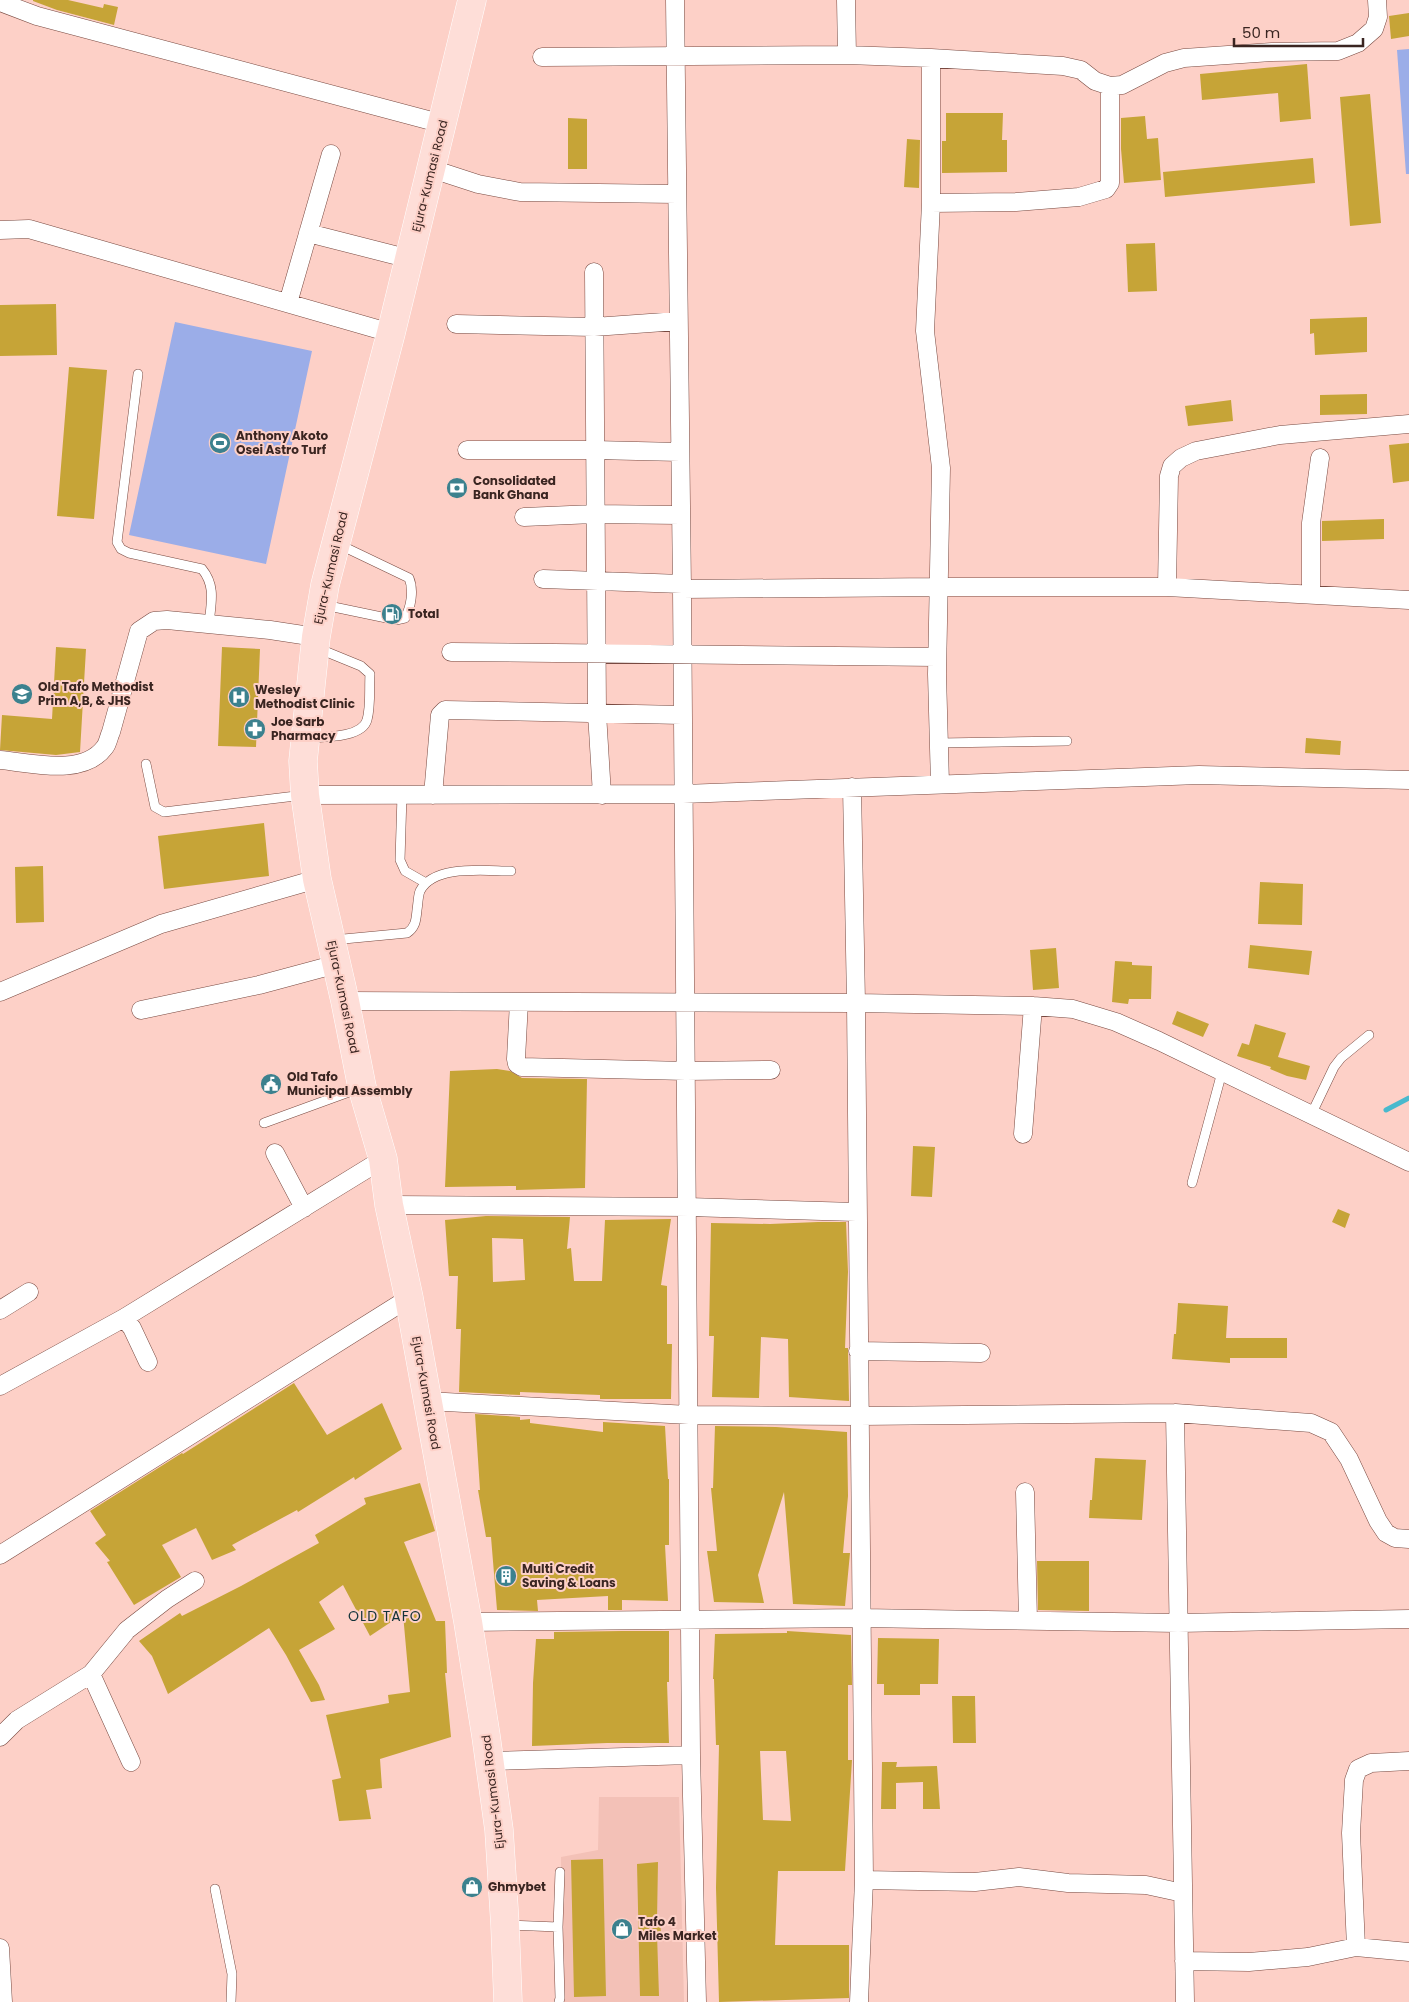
<svg xmlns="http://www.w3.org/2000/svg" width="1409" height="2002" font-family="Poppins,sans-serif">
<rect width="100%" height="100%" fill="#fdd0c7"/>
<path fill="#f3c1b7" d="M599,1797H679L684,2002H563L561,1857L598,1850Z"/>
<path fill="#9bade8" d="M1409,49V174H1406L1397,50Z
M175,322L312,351L266,564L129,535Z"/>
<g fill="none" stroke-linecap="round" stroke-linejoin="round">
<path stroke="#49b9cd" stroke-width="5" d="M1386,1110L1409,1098"/>
</g>
<path fill="#c6a437" fill-rule="evenodd" d="M33,0H68L103,8L104,4L118,7L114,25L57,10L33,1Z
M1409,13V36L1391,39L1389,16Z
M1307,64L1311,119L1280,122L1278,93L1202,100L1200,74Z
M1370,94L1381,223L1350,226L1340,97Z
M946,113H1003L1002,140H1007V172L942,173V141H946Z
M1145,116L1147,139L1158,138L1161,180L1124,183L1121,149V118Z
M568,118L587,119V169H568Z
M907,139L920,140L919,188L904,187Z
M1313,158L1315,183L1165,197L1163,172Z
M1155,243L1157,291L1128,292L1126,244Z
M56,304L57,355L0,356V305Z
M1367,317V352L1315,355L1314,333L1310,334V319Z
M69,367L107,370L94,519L57,516Z
M1367,394V414L1320,415V395Z
M1231,400L1233,421L1188,426L1185,406Z
M1409,443V481L1393,483L1389,445Z
M1384,519V539L1322,541V521Z
M56,647L86,649L80,752L56,755L0,750L2,715L52,719Z
M222,647L260,649L256,747L218,746Z
M1306,738L1341,741L1340,755L1305,753Z
M264,823L269,876L164,889L158,836Z
M43,866L44,922L16,923L15,867Z
M1260,882L1303,884L1302,925L1258,924Z
M1250,945L1312,951L1309,975L1248,968Z
M1056,948L1059,988L1033,990L1030,950Z
M1115,961L1132,962V965L1152,966L1151,999H1129L1128,1004L1112,1002Z
M1177,1011L1209,1024L1203,1037L1172,1024Z
M1255,1024L1286,1033L1278,1057L1310,1066L1306,1080L1287,1076L1270,1069L1271,1067L1237,1056L1242,1043L1249,1045Z
M497,1069L510,1071L522,1078L587,1079L585,1188L516,1190V1186L445,1187L450,1071Z
M913,1146L935,1147L932,1197L911,1196Z
M1338,1209L1350,1214L1345,1228L1332,1222Z
M486,1216L570,1217L567,1249L571,1248L574,1281H602L605,1220L671,1219L661,1285L667,1286V1344H672L671,1399H600V1395L520,1392V1395L459,1392L461,1329H456L458,1276H449L445,1220ZM492,1238L523,1239L525,1280L493,1282Z
M818,1222H846L848,1272L845,1348H848L849,1401L789,1397L788,1339L761,1337L759,1398L712,1397L714,1336H709L711,1223L770,1224Z
M1178,1303L1228,1306L1226,1338H1287V1358H1230V1363L1172,1359L1174,1334H1176Z
M294,1383L327,1435L382,1403L402,1449L355,1480L354,1477L298,1512L297,1510L232,1545L236,1550L212,1560L196,1528L162,1545L181,1577L134,1605L107,1562L110,1561L95,1543L106,1535L90,1511L182,1453L183,1454Z
M475,1414L520,1417V1420L530,1419V1423L603,1432V1422L665,1426L668,1479H669V1545H665L668,1601L622,1600V1610H608V1596L537,1600L538,1611L497,1610L491,1537H486L478,1490H480Z
M715,1426L776,1427L847,1432L848,1496L843,1553H850L845,1606L793,1604L784,1492L758,1575L764,1603L714,1602L707,1551H717L711,1488H713Z
M1095,1458L1146,1460L1142,1520L1089,1518L1090,1500H1092Z
M420,1483L435,1531L404,1542L436,1621H445L447,1673H445L451,1737L380,1759L382,1788L366,1790L371,1819L339,1821L332,1780L341,1778L326,1715L389,1703L388,1695L410,1692L403,1614L370,1636L343,1585L319,1602L335,1629L299,1650L319,1685L325,1700L311,1702L286,1655L269,1628L168,1694L152,1656L139,1641L180,1613L182,1616L241,1586L319,1543L315,1535L366,1504L364,1498Z
M1037,1561H1089V1611L1038,1610Z
M622,1631H669V1682H667L669,1743H607L532,1746L533,1683L536,1639H554V1632Z
M787,1631L851,1635L852,1685H848V1760H852L845,1871H778L775,1945H849V1998L719,2002L716,1888L719,1745H716L714,1679H713L715,1634L787,1633ZM760,1751H786L791,1821L763,1820Z
M878,1638L939,1639L938,1684H920V1695H884V1684H877Z
M952,1696H975L976,1743H953Z
M882,1762H897L896,1767L937,1766L940,1809H923V1782L896,1783V1809H881Z
M603,1859L606,1996L574,1997L571,1860Z
M658,1862L657,1920L660,1921L661,1933L657,1934L659,1996H640L637,1864Z"/>
<g fill="none" stroke-linecap="round" stroke-linejoin="round">
<g stroke="#784940" stroke-width="10">
<path id="service" d="M138,374L117,542L121,549L129,553L202,569C216,586 211,603 209,624
M324,605L396,620L405,618C411,607 414,590 409,578L338,544
M308,738C323,737 362,738 367,720C371,706 369,688 370,674L361,666L317,648
M939,743L1067,741
M146,764L155,807L164,812L304,795
M402,795L400,860L405,871L426,883
M333,940L407,933C416,927 416,919 417,910C418,904 418,896 420,891C434,864 486,871 511,871
M1311,1115L1334,1067L1341,1058L1369,1035
M264,1123L360,1088
M1192,1183L1222,1072
M215,1889L232,1974L231,2002
M508,1925L558,1927
M559,2002L560,1998L558,1927L560,1872"/>
</g>
<g stroke="#784940" stroke-width="19">
<path id="minor" d="M675,0L682,589L691,1755L697,2002
M846,0L847,55
M0,2L37,16L443,124
M542,57L847,55L931,58L1063,66L1081,70L1095,81L1110,86L1122,85L1165,63L1184,58L1272,52L1338,51L1358,43L1374,29L1378,17L1377,0
M931,58V203L925,331L941,468L937,674L940,784
M432,169L478,184L520,192L677,194
M931,203L1016,202L1079,197L1106,189L1110,183V86
M0,230L29,229L391,333
M308,233L410,259
M594,272L597,713L602,795
M288,303L331,154
M456,324L594,327L678,321
M467,450H594L680,452
M524,517L594,514L680,515
M543,579L682,584
M1167,587L1169,476L1172,466L1181,458L1196,451L1280,435L1409,424
M682,589L939,587H1167L1409,600
M1311,595V523L1320,458
M451,652L937,657
M0,760C32,763 83,777 105,747C108,743 109,736 111,732L139,631L154,621L167,620L270,630L316,637
M852,787L856,1003L864,1880L859,2002
M305,795L683,794L1199,775L1409,780
M433,795L440,715L445,710L682,715
M0,992L161,924L317,879
M345,1001L856,1003L1033,1006L1073,1009L1116,1022L1159,1041L1409,1162
M519,1002L516,1059L517,1064L522,1067L686,1071L771,1070
M141,1010L259,985L337,964
M1023,1134L1033,1006
M275,1153L304,1208
M389,1205L688,1207L856,1212
M0,1310L29,1292
M124,1318L383,1159
M858,1351L981,1353
M0,1386L124,1318L132,1328L148,1362
M427,1401L689,1415L859,1416L1175,1413L1311,1423L1331,1432L1349,1459L1378,1521L1386,1533L1395,1538L1409,1539
M1175,1413L1185,2002
M1025,1492L1028,1620
M0,1555L409,1298
M468,1622L861,1618L1178,1623L1409,1619
M91,1674L127,1630L167,1599L195,1581
M0,1737L17,1720L91,1674L131,1762
M490,1761L691,1755
M864,1880L975,1882L1019,1877L1068,1883L1146,1885L1183,1893
M1356,1947L1351,1833L1354,1780L1358,1769L1371,1763L1409,1761
M0,1948L3,2002
M1184,1961L1249,1962L1308,1957L1356,1947L1409,1952"/>
</g>
<g stroke="#fff" stroke-width="29">
<path id="primary" d="M472,0L391,333L325,585L316,637L303,761L305,795L317,879L345,1001L362,1087L383,1159L389,1205L409,1298L468,1622L486,1736L499,1830L505,1925L508,2002"/>
</g>
<use href="#service" stroke="#fff" stroke-width="9"/>
<use href="#minor" stroke="#fff" stroke-width="18"/>
<use href="#primary" stroke="#feded8" stroke-width="28"/>
</g>
<defs>
<g id="stadium-disc" transform="scale(1.125)"><circle r="9.5" fill="#3c818e" stroke="#fdd0c7"/><path d="M0-5a6.5 5 0 1 0 0 10a6.5 5 0 1 0 0-10ZM-3.5-1.8h7v3.6h-7Z" fill="#fff"/></g>
<g id="bank-disc" transform="scale(1.125)"><circle r="9.5" fill="#3c818e" stroke="#fdd0c7"/><path d="M-6-4H6V4H-6ZM0-2.3a2.3 2.3 0 1 0 0 4.6a2.3 2.3 0 1 0 0-4.6Z" fill="#fff"/></g>
<g id="fuel-disc" transform="scale(1.125)"><circle r="9.5" fill="#3c818e" stroke="#fdd0c7"/><path d="M-5.5-6h7V0h2V4h1.3V-2.5L3-4.5l.8-.8L6-3V5H2.5V1h-1V6h-7ZM-4.2-4.7v3.2H.2V-4.7Z" fill="#fff"/></g>
<g id="school-disc" transform="scale(1.125)"><circle r="9.5" fill="#3c818e" stroke="#fdd0c7"/><path d="M0-5L7-2L0 1L-7-2ZM-4 1L0 2.5L4 1V4Q0 6-4 4Z" fill="#fff"/></g>
<g id="hospital-disc" transform="scale(1.125)"><circle r="9.5" fill="#3c818e" stroke="#fdd0c7"/><path d="M-5-5h3v3.5h4V-5h3V5h-3V1.5h-4V5h-3Z" fill="#fff"/></g>
<g id="pharmacy-disc" transform="scale(1.125)"><circle r="9.5" fill="#3c818e" stroke="#fdd0c7"/><path d="M-2-6h4v4h4v4h-4v4h-4v-4h-4v-4h4Z" fill="#fff"/></g>
<g id="civic-disc" transform="scale(1.125)"><circle r="9.5" fill="#3c818e" stroke="#fdd0c7"/><path d="M-.6-6.5H3V-4.5H.6V-3L4-1V1h2V6H-6V1h2V-1L-.6-3ZM-1.2 2.5V6h2.4V2.5Z" fill="#fff"/></g>
<g id="building-disc" transform="scale(1.125)"><circle r="9.5" fill="#3c818e" stroke="#fdd0c7"/><path d="M-4-6H4V6H1V3H-1V6H-4ZM-2.5-4.3h1.7v1.8h-1.7ZM.8-4.3h1.7v1.8H.8ZM-2.5-1h1.7V.8h-1.7ZM.8-1h1.7V.8H.8Z" fill="#fff"/></g>
<g id="shop-disc" transform="scale(1.125)"><circle r="9.5" fill="#3c818e" stroke="#fdd0c7"/><path d="M-5-2.5h2.3a2.7 3.5 0 0 1 5.4 0H5L5.5 6h-11ZM-1.5-2.5h3a1.5 2.3 0 0 0-3 0Z" fill="#fff"/></g>
</defs>
<g fill-rule="evenodd">
<use href="#stadium-disc" x="220" y="443"/>
<use href="#bank-disc" x="457" y="488"/>
<use href="#fuel-disc" x="392" y="614"/>
<use href="#school-disc" x="22" y="694"/>
<use href="#hospital-disc" x="239" y="697"/>
<use href="#pharmacy-disc" x="255" y="729"/>
<use href="#civic-disc" x="271" y="1084"/>
<use href="#building-disc" x="506" y="1576"/>
<use href="#shop-disc" x="472" y="1887"/>
<use href="#shop-disc" x="622" y="1929"/>
</g>
<g text-anchor="middle" stroke-width="4" stroke-linejoin="round" paint-order="stroke">
<g font-size="12" fill="#3a2521" stroke="#fdd0c7">
<text transform="translate(430 176) rotate(-76)" y="4">Ejura-Kumasi Road</text>
<text transform="translate(331 568) rotate(-77)" y="4">Ejura-Kumasi Road</text>
<text transform="translate(343 997) rotate(78)" y="4">Ejura-Kumasi Road</text>
<text transform="translate(426 1393) rotate(80)" y="4">Ejura-Kumasi Road</text>
<text transform="translate(493 1792) rotate(-97)" y="4">Ejura-Kumasi Road</text>
</g>
<g font-size="12" font-weight="bold" fill="#3a2521" stroke="#fdd0c7" text-anchor="start">
<text x="236" y="440">Anthony Akoto<tspan x="236" dy="14">Osei Astro Turf</tspan></text>
<text x="473" y="485">Consolidated<tspan x="473" dy="14">Bank Ghana</tspan></text>
<text x="408" y="618">Total</text>
<text x="38" y="691">Old Tafo Methodist<tspan x="38" dy="14">Prim A,B, &amp; JHS</tspan></text>
<text x="255" y="694">Wesley<tspan x="255" dy="14">Methodist Clinic</tspan></text>
<text x="271" y="726">Joe Sarb<tspan x="271" dy="14">Pharmacy</tspan></text>
<text x="287" y="1081">Old Tafo<tspan x="287" dy="14">Municipal Assembly</tspan></text>
<text x="522" y="1573">Multi Credit<tspan x="522" dy="14">Saving &amp; Loans</tspan></text>
<text x="488" y="1891">Ghmybet</text>
<text x="638" y="1926">Tafo 4<tspan x="638" dy="14">Miles Market</tspan></text>
</g>
<g font-size="14" letter-spacing="1" fill="#123339" stroke="#fdd0c7">
<text x="385" y="1621">OLD TAFO</text>
</g>
</g>
<path d="M1234 38v8h129v-8" fill="none" stroke="#3a2521" stroke-width="2.5"/>
<text x="1242" y="38" font-size="15" fill="#3a2521" stroke="#fdd0c7" stroke-width="4" paint-order="stroke">50 m</text>
</svg>
